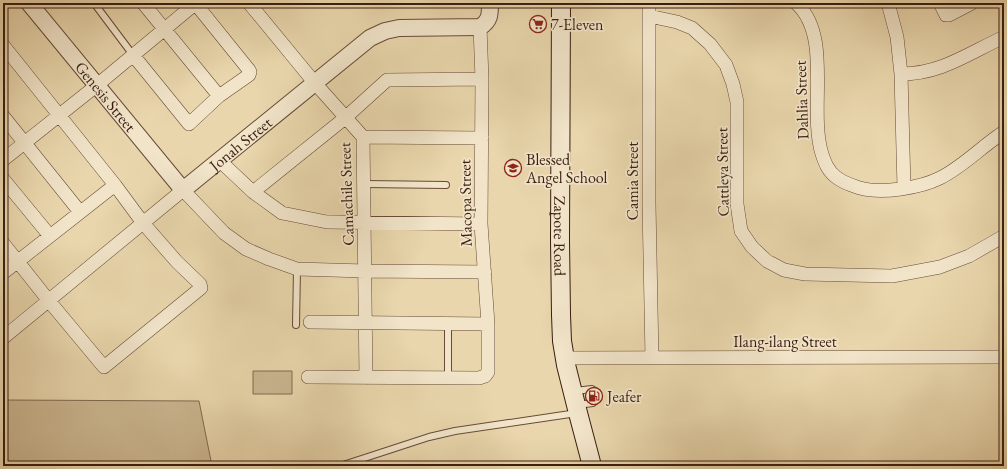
<svg xmlns="http://www.w3.org/2000/svg" width="1007" height="469" font-family="'EB Garamond',serif">
<rect width="100%" height="100%" fill="#e9d6ac"/>
<filter id="stains"><feTurbulence type="fractalNoise" baseFrequency=".005" numOctaves="4"/><feColorMatrix values="0 0 0 0 .2 0 0 0 0 .09 0 0 0 0 .02 0 0 0 .5 -.17"/></filter>
<radialGradient id="worn" r=".72"><stop offset=".6" stop-color="#630" stop-opacity="0"/><stop offset="1" stop-color="#630" stop-opacity=".3"/></radialGradient>
<path fill="#cbb791" stroke="#826a50" d="M253,371H292V394H253Z
M3,400L199,401L212,466H3Z"/>
<g fill="none" stroke-linecap="round" stroke-linejoin="round">
<g stroke="#664b37" stroke-width="8">
<path id="service" d="M94,3L133,55
M365,184L446,185
M448,323V378
M296,325L297,269
M575,391L592,389L595,391L597,398L593,403L577,405
M340,466L429,437L455,431L577,413"/>
</g>
<g stroke="#664b37" stroke-width="14">
<path id="minor" d="M143,3L219,96
M249,3L314,82L363,137L366,378
M649,3V204L652,358
M796,3C833,36 808,109 822,154C825,163 828,171 836,177C843,183 851,185 860,188C882,194 920,188 940,178C964,166 982,146 1004,132
M888,3L897,37L901,74L904,188
M940,3L946,15H949L972,3
M649,16L677,22L692,28L710,44L726,65L733,84L737,102V204L741,231L752,247L767,261L784,270L805,274L892,276L940,267L969,256L1004,236
M3,45L115,185L143,223L177,262L200,284L201,288L104,367L49,301L3,243
M133,55L189,124L219,96L249,75L250,72L249,70L195,3
M901,74C941,74 969,53 1004,37
M3,116L80,212
M363,137L482,138
M3,160L96,86L196,3
M219,160L253,192L282,213L327,222L481,224
M3,179L50,236
M253,192L345,118L387,80L482,79
M3,273L115,185
M310,322L488,324
M3,338L183,190L224,233L246,249L269,259L297,269L365,271L485,272
M565,358L1004,357
M308,377L479,378L485,376L488,372V324L481,224L482,79L480,27"/>
</g>
<g stroke="#664b37" stroke-width="18">
<g id="tertiary">
<path id="s1" d="M29,3L183,190L370,38L385,31L399,28L480,27C490,21 490,15 490,3"/>
</g>
</g>
<g stroke="#3a1d10" stroke-width="20">
<g id="secondary">
<path id="s2" d="M561,3L560,240L561,315L562,341L566,365L578,413L592,466"/>
</g>
</g>
<use href="#service" stroke="#f1e4c9" stroke-width="6"/>
<use href="#minor" stroke="#f1e4c9" stroke-width="13"/>
<use href="#tertiary" stroke="#f1e4c9" stroke-width="16"/>
<use href="#secondary" stroke="#f1e4c9" stroke-width="18"/>
</g>
<defs>
<g id="supermarket-ring" transform="scale(0.9)"><circle r="9.5" fill="#f1e4c9" stroke="#8f2418" stroke-width="1.5"/><path d="M-6-5.5h2.5l.6 2H6L4.5 2H-2.5L-4.4-4H-6ZM-1.5 3.2a1.3 1.3 0 1 0 .1 0ZM3 3.2a1.3 1.3 0 1 0 .1 0Z" fill="#8f2418"/></g>
<g id="school-ring" transform="scale(0.9)"><circle r="9.5" fill="#f1e4c9" stroke="#8f2418" stroke-width="1.5"/><path d="M0-5L7-2L0 1L-7-2ZM-4 1L0 2.5L4 1V4Q0 6-4 4Z" fill="#8f2418"/></g>
<g id="fuel-ring" transform="scale(0.9)"><circle r="9.5" fill="#f1e4c9" stroke="#8f2418" stroke-width="1.5"/><path d="M-5.5-6h7V0h2V4h1.3V-2.5L3-4.5l.8-.8L6-3V5H2.5V1h-1V6h-7ZM-4.2-4.7v3.2H.2V-4.7Z" fill="#8f2418"/></g>
</defs>
<g fill-rule="evenodd">
<use href="#supermarket-ring" x="538" y="24"/>
<use href="#school-ring" x="513" y="168"/>
<use href="#fuel-ring" x="594" y="396"/>
</g>
<g text-anchor="middle" stroke-width="3.5" stroke-linejoin="round" paint-order="stroke">
<g font-size="16" fill="#3a1d10" stroke="#f1e4c9" text-anchor="start">
<text x="551" y="30">7-Eleven</text>
<text x="526" y="165">Blessed<tspan x="526" dy="18">Angel School</tspan></text>
<text x="607" y="402">Jeafer</text>
</g>
<g font-size="16" fill="#3a1d10" stroke="#f1e4c9">
<text dy="6" stroke="none"><textPath href="#s1" startOffset="121">Genesis Street</textPath></text>
<text transform="translate(801 100) rotate(-92)" y="6">Dahlia Street</text>
<text dy="6" stroke="none"><textPath href="#s1" startOffset="316">Jonah Street</textPath></text>
<text transform="translate(722 172) rotate(-91)" y="6">Cattleya Street</text>
<text transform="translate(632 181) rotate(-90)" y="6">Camia Street</text>
<text transform="translate(346 194) rotate(-92)" y="6">Camachile Street</text>
<text transform="translate(465 203) rotate(-91)" y="6">Macopa Street</text>
<text dy="6" stroke="none"><textPath href="#s2" startOffset="233">Zapote Road</textPath></text>
<text x="785" y="347">Ilang-ilang Street</text>
</g>
</g>
<rect width="1007" height="469" fill="none" stroke="#e9d6ac" stroke-width="16"/>
<rect x="4" y="4" width="999" height="461" fill="none" stroke="#3a1d10" stroke-width="2"/>
<rect x="8" y="8" width="991" height="453" fill="none" stroke="#3a1d10"/>
<rect width="100%" height="100%" filter="url(#stains)"/>
<rect width="100%" height="100%" fill="url(#worn)"/>
</svg>
